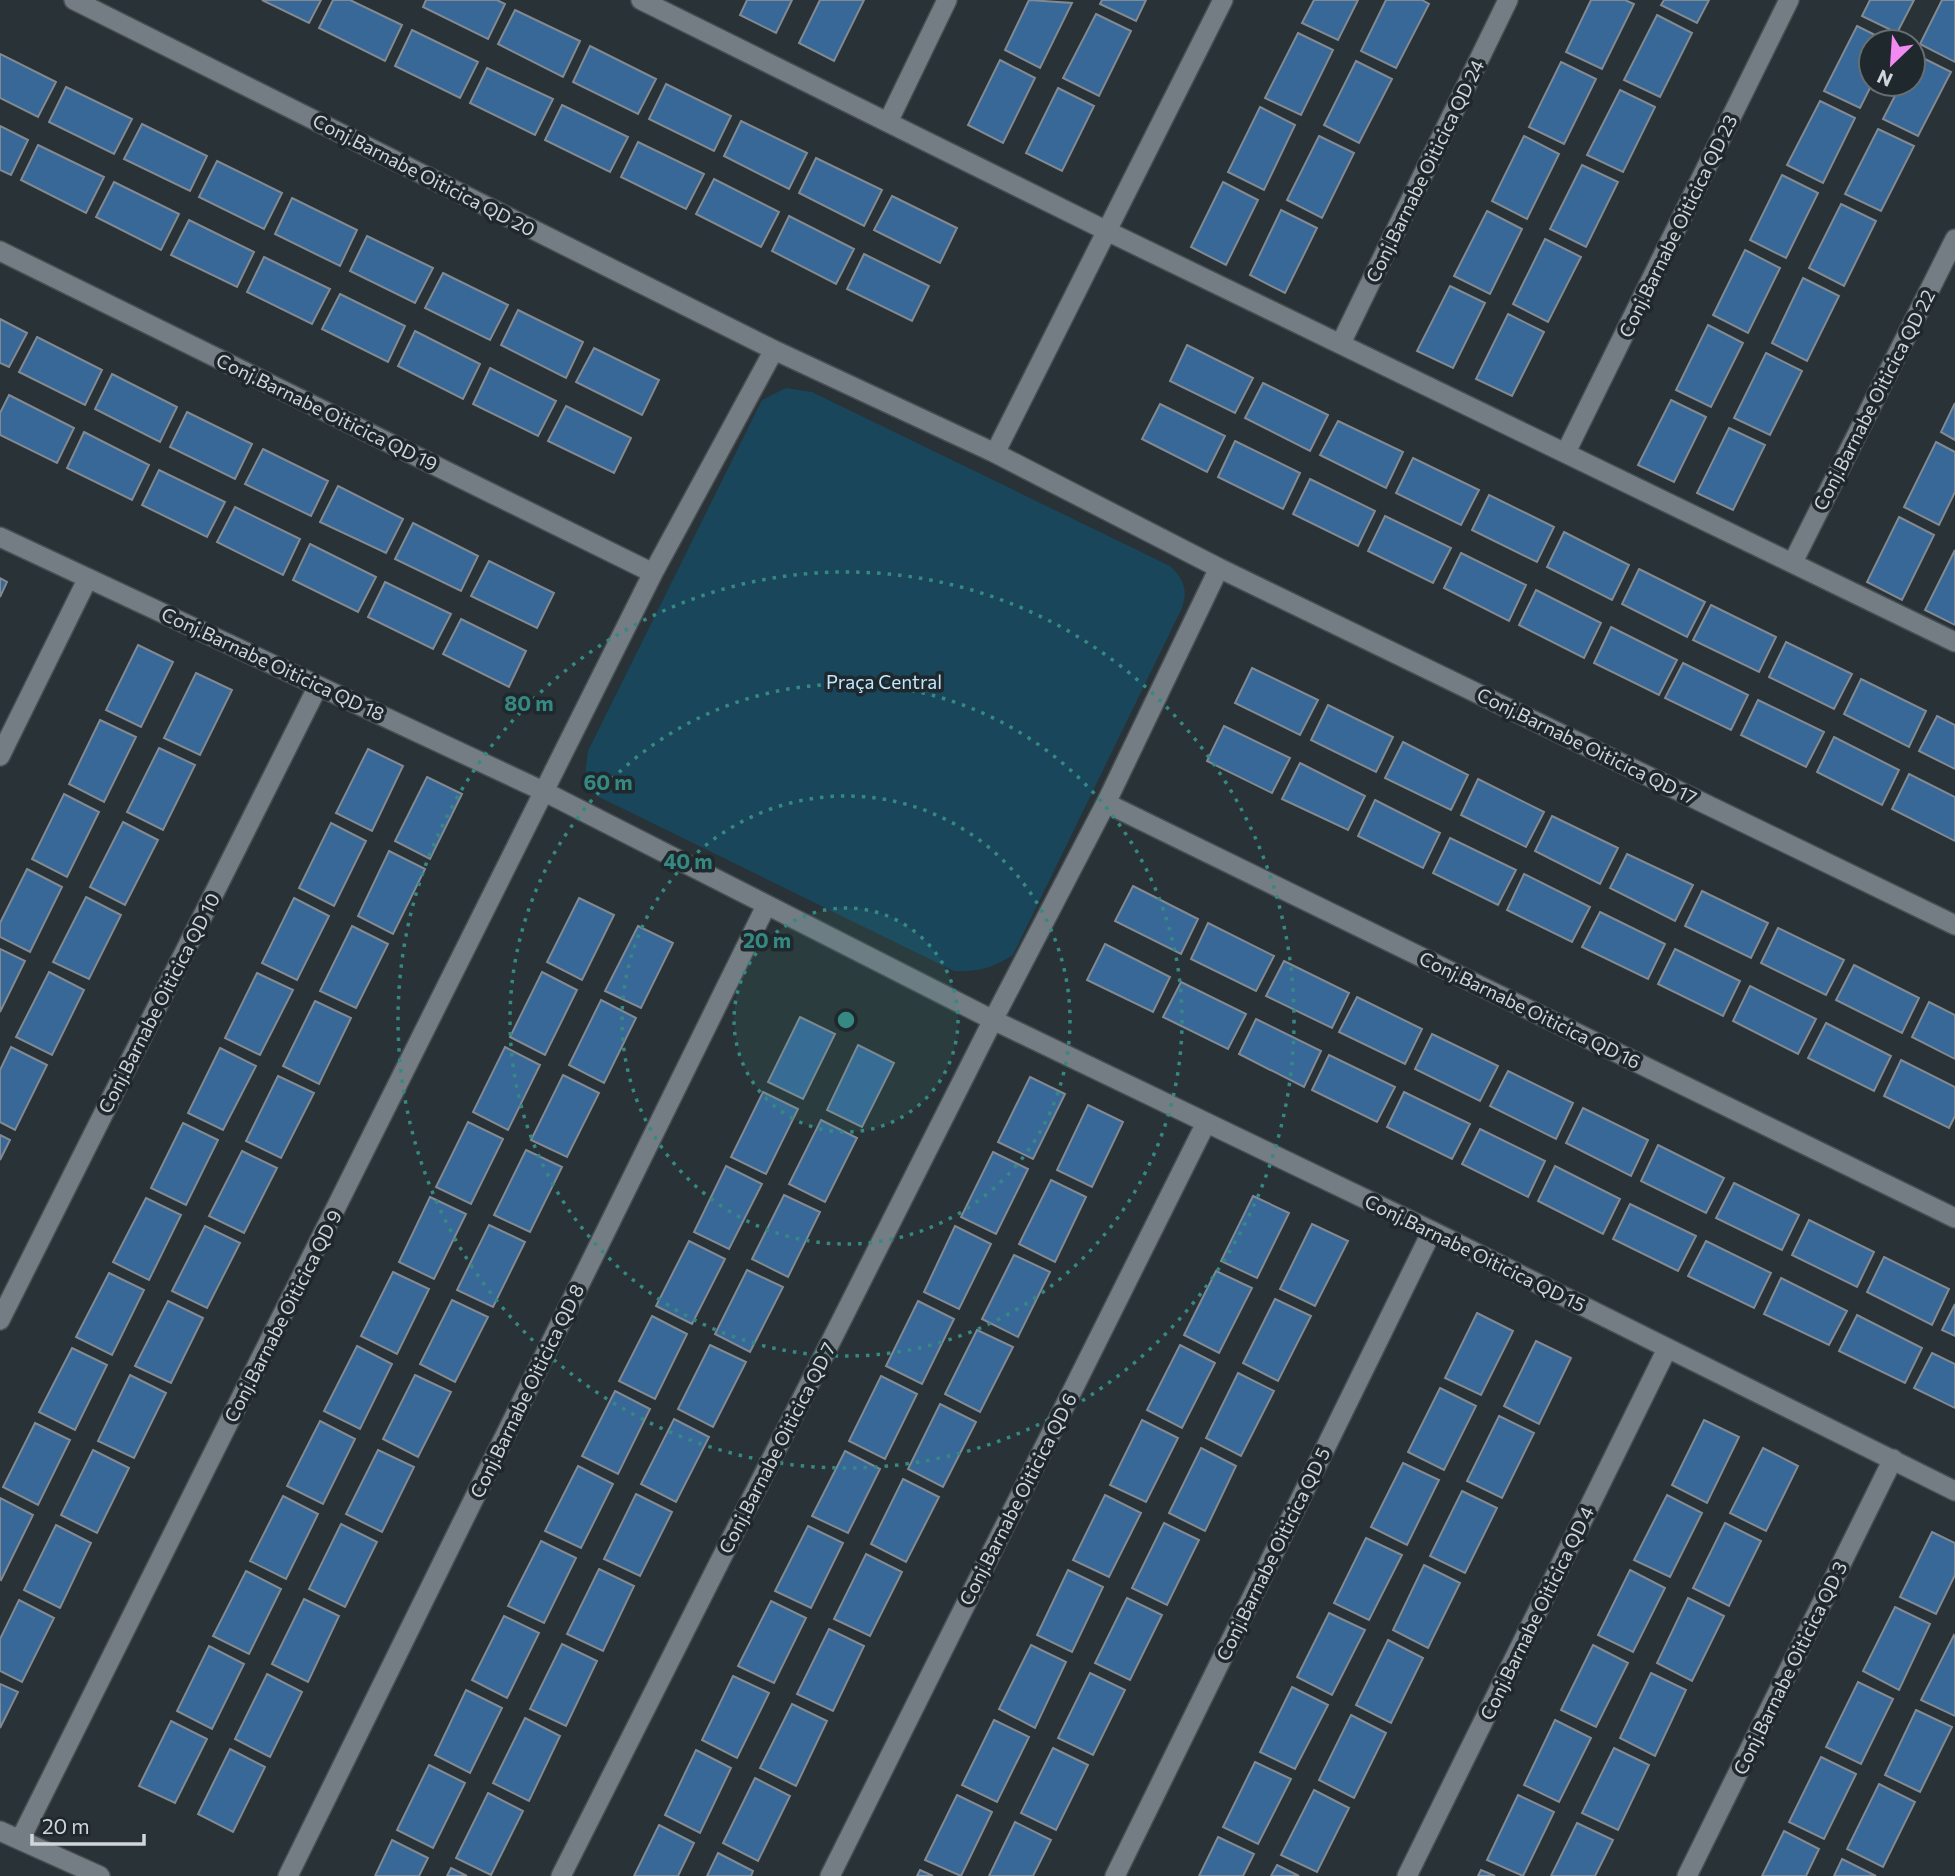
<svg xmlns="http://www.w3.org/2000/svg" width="1955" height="1876" font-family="Commissioner,sans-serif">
<rect width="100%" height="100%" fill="#293236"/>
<path fill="#19465b" d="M786,388L812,392L1170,566C1185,579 1189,594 1180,612L1013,955C993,968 978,972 954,971L597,796L585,775L588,751L762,400Z"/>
<path fill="#376898" stroke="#828991" stroke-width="2" d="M262,0H321L309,23Z
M333,0H350L402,25L385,61L319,28Z
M426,0H497L505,4L488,39L423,7Z
M747,0H792L776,33L740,15Z
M820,0H864L834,61L799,43Z
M1029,0L1072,3L1040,68L1005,50Z
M1102,0H1146L1136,21L1100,4Z
M1314,0H1358L1338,40L1302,23Z
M1386,0H1422L1429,4L1396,68L1361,51Z
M1591,0H1625L1634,4L1602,69L1566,52Z
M1664,0H1709L1697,23L1661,5Z
M1870,0H1914L1897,33L1862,16Z
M1942,0H1955V62L1920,44Z
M515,10L580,41L563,77L498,44Z
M1096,14L1131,31L1099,96L1063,78Z
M1657,15L1692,33L1660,97L1624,80Z
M1857,26L1889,42H1871L1872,84L1860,108L1824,91Z
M412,30L478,62L460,98L395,66Z
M1298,33L1333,50L1301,115L1265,98Z
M590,46L656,79L638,114L573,82Z
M0,54L56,82L38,117L0,98Z
M1915,54L1951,72L1918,136L1883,119L1901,84H1913Z
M1000,60L1035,78L1003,143L968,125Z
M1356,61L1392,79L1359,143L1324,125Z
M1561,62L1596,79L1564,144L1529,127Z
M487,68L553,99L535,135L470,103Z
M666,84L731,116L714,151L649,119Z
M66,87L132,119L114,154L49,122Z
M1058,88L1094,106L1062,171L1026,153Z
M1620,90L1655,107L1623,172L1587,155Z
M1820,101L1855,118L1823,183L1787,165Z
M562,105L628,137L610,172L545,140Z
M1260,107L1295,125L1264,190L1228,172Z
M741,121L807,153L789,189L724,156Z
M142,124L207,156L190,191L124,159Z
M0,126L28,140L11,175L0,170Z
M1878,129L1914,146L1881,211L1845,194Z
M1319,136L1354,153L1322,218L1287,200Z
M1524,136L1559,154L1527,219L1492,201Z
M638,142L704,174L686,209L621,177Z
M38,145L104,177L86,213L21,180Z
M816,158L882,190L864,226L799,193Z
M217,161L282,193L264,229L199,197Z
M1582,165L1618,182L1586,247L1550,229Z
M1782,175L1818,193L1786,258L1750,240Z
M714,179L779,212L761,247L696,214Z
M114,182L179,214L161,250L96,217Z
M1223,182L1258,200L1226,265L1191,247Z
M892,196L957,228L940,263L874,230Z
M292,198L357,230L340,266L275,234Z
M1841,204L1876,221L1844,286L1809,268Z
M1281,210L1317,228L1285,293L1250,275Z
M1487,211L1522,229L1490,294L1454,276Z
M789,216L854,249L836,284L772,251Z
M189,220L254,252L237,287L171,255Z
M367,236L433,268L415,303L350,271Z
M1545,239L1581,257L1548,322L1513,304Z
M1745,250L1780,268L1748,333L1713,315Z
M864,254L929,286L912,321L847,289Z
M264,257L330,289L312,324L247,292Z
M443,273L508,305L490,340L425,308Z
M1803,278L1839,296L1807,361L1772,343Z
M1450,286L1485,303L1453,368L1417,351Z
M340,294L405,326L388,362L322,329Z
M518,310L583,342L566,378L501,345Z
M1508,314L1544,332L1512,396L1476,379Z
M0,319L27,333L9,367L0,363Z
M1708,325L1743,343L1711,407L1676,390Z
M415,331L480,364L463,399L398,366Z
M37,337L102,370L85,405L19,372Z
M1187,345L1253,378L1235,413L1170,381Z
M594,348L659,380L642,415L576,382Z
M1766,353L1802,371L1770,435L1734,418Z
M490,368L556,401L538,436L473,404Z
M112,374L177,407L160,442L95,409Z
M1263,383L1328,415L1310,451L1245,418Z
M9,395L74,428L57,463L0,435V413Z
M1671,400L1706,417L1674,482L1638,465Z
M1955,403V440L1941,432Z
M1160,404L1225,436L1207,472L1142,439Z
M566,406L631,438L614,473L548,441Z
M187,412L252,444L235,479L170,447Z
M1338,421L1403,452L1386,488L1320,455Z
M1729,428L1765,445L1733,510L1697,493Z
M84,432L149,465L132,500L67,468Z
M1235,441L1300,473L1283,509L1218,477Z
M1936,442L1955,452V492L1939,525L1904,507Z
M263,449L328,481L311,516L245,484Z
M1413,458L1479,490L1461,525L1396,493Z
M159,470L225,502L207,537L142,505Z
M1310,479L1375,511L1358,546L1293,514Z
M338,486L403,519L386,553L320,522Z
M1489,495L1554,527L1537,562L1472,530Z
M235,507L300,539L283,575L217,542Z
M1385,516L1451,548L1433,583L1368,551Z
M1899,517L1934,535L1902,600L1867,582Z
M413,523L478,556L461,591L395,559Z
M1564,532L1629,565L1612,600L1547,567Z
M310,544L376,577L358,612L293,580Z
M1955,550V625L1925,610Z
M1461,553L1526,585L1509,621L1444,588Z
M489,561L554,593L537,628L471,596Z
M1639,569L1705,602L1687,637L1622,604Z
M0,578L7,582L0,597Z
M385,582L451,614L433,649L368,617Z
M1536,590L1601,623L1584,658L1519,625Z
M1711,605L1776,637L1759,672L1693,640Z
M461,619L526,651L509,687L443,654Z
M1611,627L1677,660L1659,695L1594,663Z
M1786,642L1852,674L1834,709L1769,677Z
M138,645L173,662L141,727L106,710Z
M1683,663L1748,695L1731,730L1665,698Z
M1252,668L1318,700L1300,735L1235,703Z
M196,673L232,690L200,755L164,738Z
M1861,679L1926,711L1909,747L1844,714Z
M1758,700L1824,732L1806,767L1741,735Z
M1328,705L1393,737L1376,772L1311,740Z
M1937,716L1955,725V769L1919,751Z
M100,720L136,737L104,802L69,784Z
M1224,726L1290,758L1272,793L1207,761Z
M1834,737L1899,770L1882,805L1817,772Z
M1403,742L1468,775L1451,810L1385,778Z
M159,748L195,765L163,830L127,812Z
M368,749L403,766L372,831L336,813Z
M1300,763L1365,796L1348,830L1282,799Z
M1909,774L1955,797V841L1892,809Z
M427,777L462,794L430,859L395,841Z
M1478,779L1544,812L1526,847L1461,815Z
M64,794L99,812L67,877L32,859Z
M1375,800L1440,833L1423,868L1358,836Z
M1552,816L1618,848L1600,884L1535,851Z
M123,822L158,840L125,905L90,887Z
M331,823L366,841L334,906L299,888Z
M1450,838L1516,870L1498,905L1433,873Z
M389,851L425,869L393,934L358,916Z
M1627,854L1693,885L1675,921L1610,888Z
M27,869L62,887L30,952L0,937V923Z
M1524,874L1590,907L1572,942L1507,910Z
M1133,886L1198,919L1181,954L1115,921Z
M1702,891L1768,923L1751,958L1685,926Z
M86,897L121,915L89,979L53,962Z
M294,898L329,916L297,980L262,963Z
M579,898L614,915L582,980L547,962Z
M1600,912L1665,944L1648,979L1582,947Z
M1208,923L1274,956L1256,991L1191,959Z
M352,926L388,944L356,1008L320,991Z
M638,926L673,943L641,1008L605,991Z
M1778,928L1844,960L1826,995L1761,963Z
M1105,944L1170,977L1153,1012L1087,980Z
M0,949L25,961L0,1012Z
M1675,949L1740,981L1723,1016L1658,984Z
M1284,961L1349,993L1332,1028L1266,996Z
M1854,965L1919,998L1902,1033L1836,1000Z
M49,972L84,990L52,1055L16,1037Z
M542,972L577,990L545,1055L510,1037Z
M257,973L293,990L260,1055L225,1038Z
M1181,982L1246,1014L1228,1049L1163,1017Z
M1750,986L1816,1019L1798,1054L1733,1021Z
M1357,997L1422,1029L1405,1064L1339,1032Z
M601,1000L636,1018L604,1083L569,1065Z
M315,1001L351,1018L319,1084L283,1066Z
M1929,1002L1955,1015V1059L1912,1037Z
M800,1017L835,1034L803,1099L768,1082Z
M1256,1019L1321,1051L1304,1087L1239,1054Z
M1826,1023L1891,1056L1874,1091L1808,1058Z
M1432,1034L1498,1066L1480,1101L1415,1069Z
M858,1045L894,1063L862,1127L827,1110Z
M11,1047L47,1065L15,1130L0,1122V1070Z
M505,1047L540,1065L508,1130L473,1112Z
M220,1048L256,1066L223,1130L188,1113Z
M1329,1055L1395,1087L1377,1122L1312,1090Z
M1901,1060L1955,1087V1116L1949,1128L1884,1096Z
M1508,1071L1573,1103L1556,1139L1490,1106Z
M563,1075L599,1093L567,1157L531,1140Z
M278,1076L314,1093L281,1158L246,1141Z
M1030,1077L1065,1094L1033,1159L998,1142Z
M763,1092L798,1109L766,1174L731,1157Z
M1404,1092L1470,1124L1452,1159L1387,1127Z
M1088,1105L1123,1122L1092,1187L1057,1170Z
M1583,1108L1648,1140L1631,1176L1566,1143Z
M821,1120L857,1138L825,1202L789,1184Z
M468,1122L503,1139L471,1204L436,1187Z
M183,1123L218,1140L186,1205L151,1188Z
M1480,1129L1545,1161L1528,1197L1462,1164Z
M0,1135L10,1140L0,1160Z
M1658,1145L1724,1178L1706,1213L1641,1181Z
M526,1150L562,1167L530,1232L494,1215Z
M242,1151L277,1168L244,1233L209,1216Z
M993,1152L1028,1169L996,1234L961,1217Z
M726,1166L762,1184L729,1249L694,1232Z
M1555,1166L1620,1199L1603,1234L1538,1201Z
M1051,1180L1086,1197L1055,1262L1019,1244Z
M1734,1183L1799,1215L1782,1250L1716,1218Z
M784,1195L820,1212L788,1277L752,1259Z
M1253,1196L1289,1213L1257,1278L1221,1261Z
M430,1197L466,1214L434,1279L399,1262Z
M146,1198L181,1215L149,1280L113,1262Z
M1630,1204L1696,1236L1678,1271L1613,1239Z
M1809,1220L1874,1252L1857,1287L1792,1255Z
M1312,1224L1348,1241L1315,1306L1280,1289Z
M489,1225L525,1242L493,1307L457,1290Z
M205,1226L240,1243L207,1308L172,1291Z
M955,1226L991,1244L959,1309L924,1292Z
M689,1241L725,1259L692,1324L656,1306Z
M1706,1241L1771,1273L1754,1308L1688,1276Z
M1014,1255L1050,1272L1018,1337L982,1319Z
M1884,1257L1949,1289L1932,1325L1867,1292Z
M747,1270L783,1287L750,1352L715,1334Z
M1216,1271L1252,1288L1219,1353L1184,1335Z
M393,1272L429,1289L397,1354L361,1336Z
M109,1273L144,1290L112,1355L76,1337Z
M1781,1278L1847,1311L1829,1345L1764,1314Z
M1275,1299L1311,1316L1278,1381L1243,1363Z
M452,1300L488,1317L455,1382L420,1364Z
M168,1301L203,1318L171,1383L135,1366Z
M918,1301L954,1319L922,1384L886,1366Z
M1955,1304V1336L1942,1330Z
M1477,1313L1513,1331L1481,1395L1445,1378Z
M1857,1315L1922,1348L1905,1383L1839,1351Z
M652,1316L687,1334L655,1399L619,1381Z
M977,1330L1013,1347L980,1412L945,1394Z
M1536,1341L1571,1358L1539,1424L1504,1406Z
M710,1345L746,1362L713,1427L678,1409Z
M1180,1345L1215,1363L1182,1428L1147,1410Z
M357,1346L392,1364L360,1429L324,1411Z
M72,1348L107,1365L75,1430L39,1412Z
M1932,1353L1955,1364V1408L1914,1388Z
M1238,1373L1274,1391L1241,1456L1206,1438Z
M130,1375L166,1393L134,1458L98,1441Z
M415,1375L451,1392L418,1457L383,1439Z
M881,1376L917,1394L885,1459L849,1441Z
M1440,1388L1476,1406L1444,1470L1408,1452Z
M615,1391L650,1409L618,1474L582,1456Z
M940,1404L976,1422L943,1487L908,1469Z
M1499,1416L1534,1433L1502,1498L1467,1481Z
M674,1419L709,1437L676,1502L641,1484Z
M1142,1420L1178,1438L1146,1502L1110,1485Z
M1704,1420L1739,1437L1707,1503L1672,1485Z
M320,1421L355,1439L323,1504L287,1486Z
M35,1423L70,1440L38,1505L3,1487Z
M1201,1448L1236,1466L1205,1531L1169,1513Z
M1763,1448L1798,1466L1766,1531L1730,1513Z
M93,1450L129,1468L97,1533L61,1515Z
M378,1450L414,1467L382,1532L346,1514Z
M845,1451L880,1469L848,1533L812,1516Z
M1403,1463L1439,1480L1407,1545L1371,1527Z
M578,1466L613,1484L581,1548L545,1531Z
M903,1479L939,1497L906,1562L871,1544Z
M1462,1491L1497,1508L1465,1573L1430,1556Z
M636,1494L672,1512L640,1576L604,1559Z
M1105,1495L1141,1513L1109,1577L1073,1560Z
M1667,1495L1702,1513L1670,1577L1634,1560Z
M283,1496L318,1514L286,1579L250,1561Z
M0,1498L33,1515L1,1580L0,1579Z
M1164,1523L1199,1540L1167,1605L1132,1588Z
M1725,1523L1761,1541L1729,1606L1693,1588Z
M341,1524L377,1542L345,1607L309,1589Z
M56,1525L91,1543L60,1608L24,1590Z
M808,1526L843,1543L811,1608L775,1591Z
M1932,1532L1955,1543V1575L1936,1614L1900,1597Z
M1366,1538L1402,1555L1369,1620L1334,1603Z
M541,1541L576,1558L544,1623L508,1606Z
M866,1554L902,1572L870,1636L834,1619Z
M1424,1565L1460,1583L1428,1648L1393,1630Z
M599,1569L634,1586L603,1651L567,1634Z
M1068,1570L1103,1587L1072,1652L1037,1635Z
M1630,1570L1665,1588L1633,1652L1598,1635Z
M246,1571L281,1589L249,1654L213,1636Z
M1127,1598L1162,1615L1130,1680L1095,1663Z
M1688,1598L1724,1616L1692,1681L1657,1663Z
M304,1599L339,1616L308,1682L272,1664Z
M19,1600L54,1618L22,1682L0,1671V1639Z
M771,1601L806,1618L774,1683L738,1666Z
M1895,1607L1930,1624L1899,1690L1863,1671Z
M1329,1613L1365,1630L1332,1695L1297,1677Z
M504,1616L539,1633L507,1698L472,1680Z
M829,1629L864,1646L833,1711L797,1694Z
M1954,1635L1955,1636V1716L1921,1700Z
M1388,1640L1423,1658L1391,1723L1356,1705Z
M562,1644L597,1661L566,1726L530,1709Z
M1031,1645L1066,1662L1035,1728L999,1709Z
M1593,1645L1628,1663L1596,1727L1561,1710Z
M209,1646L244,1664L212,1729L177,1711Z
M1090,1673L1125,1690L1093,1755L1058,1738Z
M1651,1673L1686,1690L1655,1756L1620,1738Z
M267,1674L302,1692L270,1757L235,1739Z
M733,1676L769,1693L737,1758L702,1740Z
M1858,1682L1893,1699L1861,1764L1826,1747Z
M0,1684L18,1692L0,1728Z
M1292,1687L1328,1705L1295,1769L1260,1752Z
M466,1690L502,1708L470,1773L435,1755Z
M792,1704L827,1721L796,1786L760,1768Z
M1916,1710L1952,1727L1920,1792L1885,1775Z
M1351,1715L1386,1733L1354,1798L1319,1780Z
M525,1718L560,1736L529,1801L493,1783Z
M994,1720L1029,1737L997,1802L962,1785Z
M1555,1720L1591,1738L1559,1802L1524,1785Z
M171,1721L207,1739L175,1803L139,1786Z
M1053,1748L1088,1765L1056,1830L1021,1813Z
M1614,1748L1649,1765L1618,1830L1582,1813Z
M230,1749L265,1767L233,1832L198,1814Z
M696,1750L731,1768L700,1833L665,1815Z
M1821,1757L1856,1774L1824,1839L1789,1822Z
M1255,1762L1291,1779L1258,1844L1223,1827Z
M429,1765L465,1783L433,1848L397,1830Z
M755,1778L790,1796L758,1861L723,1843Z
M1879,1784L1915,1802L1883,1867L1847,1849Z
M1314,1790L1349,1808L1317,1872L1281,1855Z
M488,1793L523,1811L491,1875L456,1858Z
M957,1795L992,1812L961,1876L925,1860Z
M1518,1795L1554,1812L1523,1876L1487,1860Z
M1015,1822L1051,1840L1033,1876H989Z
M1577,1823L1613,1840L1595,1876H1551Z
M659,1825L694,1843L678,1876H634Z
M1784,1831L1819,1849L1806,1876H1762Z
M1218,1837L1254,1854L1243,1876H1199Z
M392,1840L428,1858L419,1876H375Z
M718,1853L753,1871L751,1876H707Z
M1842,1859L1876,1876H1834Z
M1277,1865L1299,1876H1271Z
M451,1868L467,1876H447Z
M920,1870L933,1876H917Z
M1481,1870L1495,1876H1478Z"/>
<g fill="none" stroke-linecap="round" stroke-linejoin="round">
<g stroke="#464e52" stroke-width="22">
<path id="minor" d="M74,0L774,350L995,453L1219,568L1955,925
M641,0L1109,232L1955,642
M888,122L947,0
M0,251L653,573
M1341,343L1508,0
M1566,452L1789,0
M995,453L1223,0
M0,537L545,792L993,1020L1432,1231L1955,1491
M1793,562L1955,239
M0,756L88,578
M1106,803L1955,1218
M0,1320L318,686
M0,1831L100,1876
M20,1840L653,573L774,350
M288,1876L766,906
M561,1876L993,1020L1106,803L1219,568
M830,1876L1206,1123
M1115,1876L1432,1231
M1407,1876L1667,1349
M1687,1876L1893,1459"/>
</g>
<use href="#minor" stroke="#737d83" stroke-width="19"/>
</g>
<circle cx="846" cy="1020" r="112" fill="#368983" fill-opacity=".12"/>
<g fill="none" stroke="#368983" stroke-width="3.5" stroke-dasharray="3.5 7">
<circle cx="846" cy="1020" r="112"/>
<circle cx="846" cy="1020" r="224"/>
<circle cx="846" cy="1020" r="336"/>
<circle cx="846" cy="1020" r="448"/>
</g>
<g text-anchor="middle" stroke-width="7" stroke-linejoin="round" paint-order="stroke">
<g font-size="19" fill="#d0d6d9" stroke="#1f282c">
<text transform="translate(1425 171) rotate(-64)" y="7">Conj.Barnabe Oiticica QD 24</text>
<text transform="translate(424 175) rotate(27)" y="7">Conj.Barnabe Oiticica QD 20</text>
<text transform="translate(1678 226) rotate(-64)" y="7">Conj.Barnabe Oiticica QD 23</text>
<text transform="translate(1874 400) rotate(-63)" y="7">Conj.Barnabe Oiticica QD 22</text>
<text transform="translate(327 412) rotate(26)" y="7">Conj.Barnabe Oiticica QD 19</text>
<text transform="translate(273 664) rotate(25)" y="7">Conj.Barnabe Oiticica QD 18</text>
<text transform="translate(1587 746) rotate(26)" y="7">Conj.Barnabe Oiticica QD 17</text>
<text transform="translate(159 1003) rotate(-63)" y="7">Conj.Barnabe Oiticica QD 10</text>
<text transform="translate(1530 1010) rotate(26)" y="7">Conj.Barnabe Oiticica QD 16</text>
<text transform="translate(1475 1253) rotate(26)" y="7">Conj.Barnabe Oiticica QD 15</text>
<text transform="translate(283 1316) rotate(-63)" y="7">Conj.Barnabe Oiticica QD 9</text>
<text transform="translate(527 1391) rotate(-64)" y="7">Conj.Barnabe Oiticica QD 8</text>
<text transform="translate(777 1448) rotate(-63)" y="7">Conj.Barnabe Oiticica QD 7</text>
<text transform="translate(1018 1499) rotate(-63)" y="7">Conj.Barnabe Oiticica QD 6</text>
<text transform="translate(1273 1554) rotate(-64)" y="7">Conj.Barnabe Oiticica QD 5</text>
<text transform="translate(1537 1613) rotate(-64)" y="7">Conj.Barnabe Oiticica QD 4</text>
<text transform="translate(1790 1668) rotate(-64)" y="7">Conj.Barnabe Oiticica QD 3</text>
</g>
<g font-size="19" fill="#c1e8fd" stroke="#1f282c">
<text x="884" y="689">Praça Central</text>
</g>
</g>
<circle cx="846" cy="1020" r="10" fill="#368983" stroke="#1f282c" stroke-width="3.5"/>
<g font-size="21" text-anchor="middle" font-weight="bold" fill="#368983" stroke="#1f282c" stroke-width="7" stroke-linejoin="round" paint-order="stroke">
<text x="529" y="711">80 m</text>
<text x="608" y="790">60 m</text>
<text x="688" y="869">40 m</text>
<text x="767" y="948">20 m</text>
</g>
<g transform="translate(1892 63) rotate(205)"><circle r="33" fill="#1f282c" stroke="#666e71" stroke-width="2"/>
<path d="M0-5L12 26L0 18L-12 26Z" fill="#f38af2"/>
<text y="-10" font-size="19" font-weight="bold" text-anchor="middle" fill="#d0d6d9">N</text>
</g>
<path d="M32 1834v10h112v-10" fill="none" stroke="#d0d6d9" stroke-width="3.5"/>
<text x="42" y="1834" font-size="21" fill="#d0d6d9" stroke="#1f282c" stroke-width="5" paint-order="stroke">20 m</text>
</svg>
